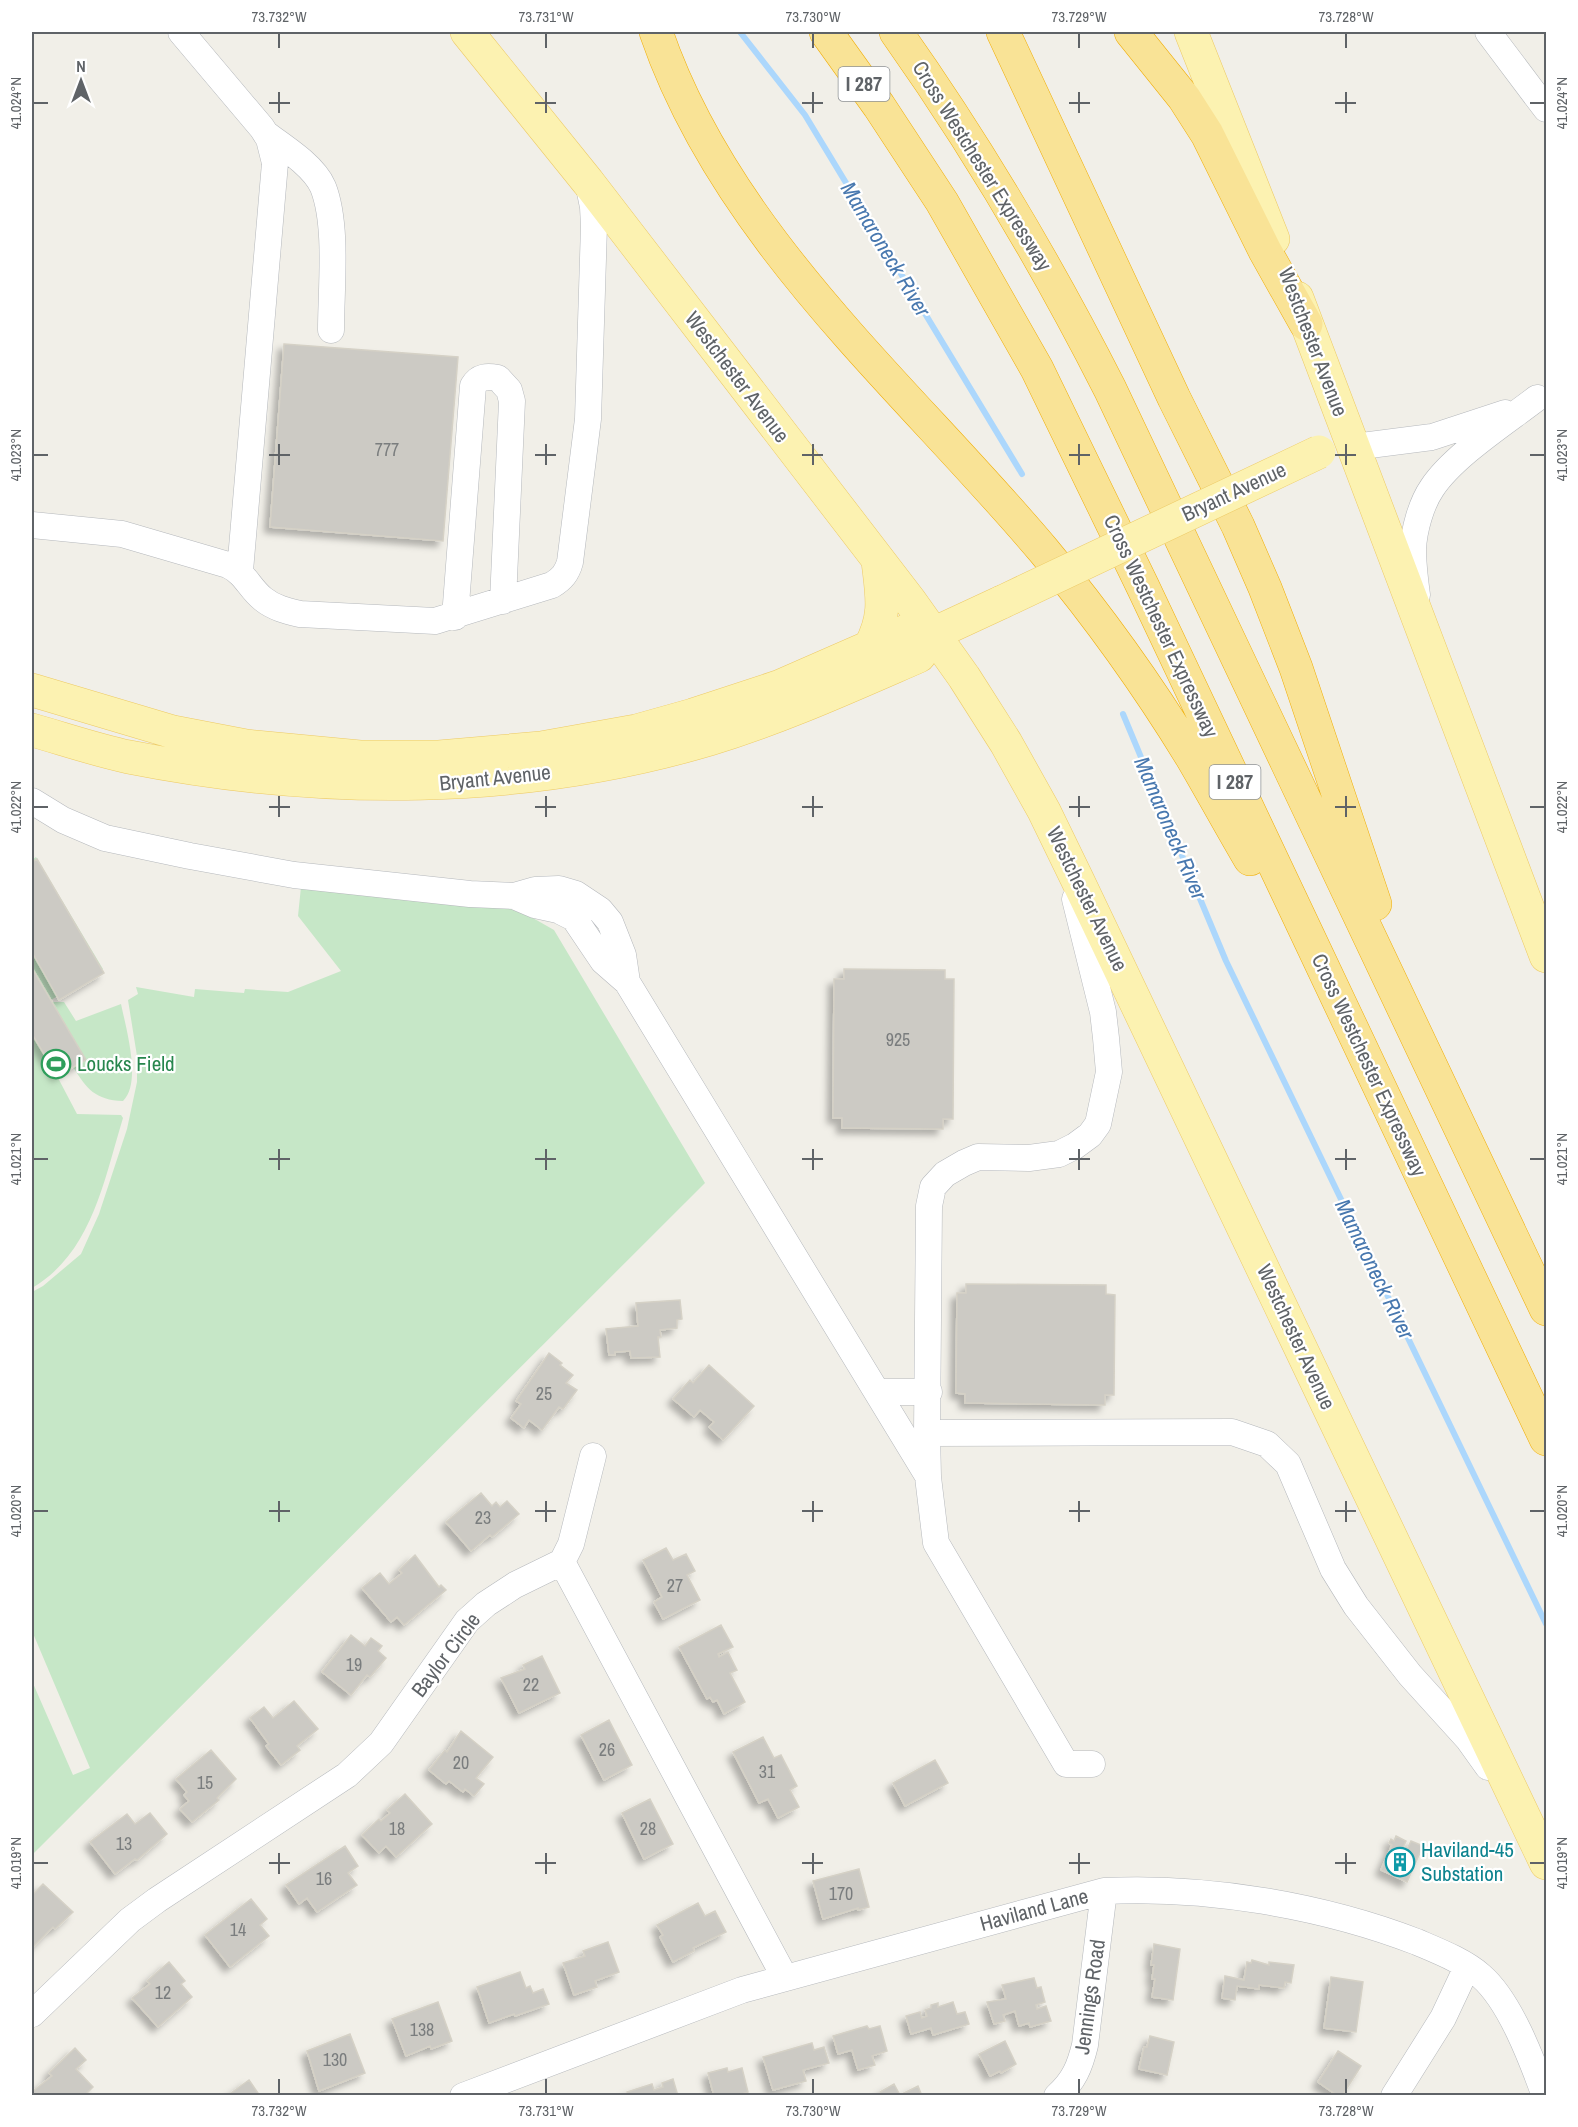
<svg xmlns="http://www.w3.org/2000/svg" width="1578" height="2127" font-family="'Archivo Narrow',sans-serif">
<defs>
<filter id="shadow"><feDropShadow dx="-5.5" dy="5.5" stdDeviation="3" flood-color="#0004"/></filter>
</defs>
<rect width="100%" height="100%" fill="#f1efe8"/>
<path fill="#c6e7c7" d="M36,857L103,969L51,1000L52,1002H64L76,1021L121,1004C126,1028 142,1083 123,1101C95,1100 87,1089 73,1067L57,1076L77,1114L121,1115L123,1118C104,1180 92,1253 32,1288V860Z
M301,887L467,906L517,909L554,930L705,1183L32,1855V1681L73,1775L90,1768L32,1631V1292L43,1286L81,1254L99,1214L127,1129L137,1082V1056L128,1000L138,994L136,987L194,997L195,989L244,993L245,989L288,992L341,971L298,916Z"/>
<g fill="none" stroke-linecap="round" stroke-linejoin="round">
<path stroke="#acd7fc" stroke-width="6" d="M740,32L805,115L1022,474
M1123,714L1226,961L1546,1624"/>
</g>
<path fill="#cccac4" stroke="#d5d1c6" stroke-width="1.5" filter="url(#shadow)" d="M284,344L458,357L443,541L270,527Z
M37,859L104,973L59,1000L32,952V862Z
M32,968L86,1060L57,1076L32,1034Z
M844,969L945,970V979H954L953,1119H943V1129L842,1128V1118H833L834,979H844Z
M966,1284L1106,1285V1294L1115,1295L1114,1395H1105V1405L965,1403V1394L956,1393L957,1293H966Z
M680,1300L682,1319L677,1320V1328L660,1330L661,1337H658L660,1357L631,1358L630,1351L615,1352V1355H609L606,1329L638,1326L636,1303Z
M549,1353L562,1363L560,1365L573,1375L566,1383L577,1390L563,1409L559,1407L542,1430L529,1420L524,1428L511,1418L521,1404L516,1401Z
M709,1365L754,1406L723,1440L709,1427L714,1422L700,1410L694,1417L673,1399L690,1380L693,1383Z
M481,1493L492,1506L496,1502L500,1507L507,1501L519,1514L492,1537L490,1535L471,1551L446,1522Z
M666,1548L673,1560L686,1554L695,1571L687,1575L700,1600L663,1619L654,1602L662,1597L643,1560Z
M415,1555L439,1587L441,1585L446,1590L404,1625L397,1617L391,1622L362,1588L380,1573L389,1584L402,1573L399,1570Z
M721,1625L733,1647L718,1654L719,1657L728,1652L737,1670L730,1673L745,1702L724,1714L717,1700L713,1702L710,1697L707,1699L679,1647Z
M351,1635L365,1646L371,1638L382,1646L378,1651L386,1658L370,1677L367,1675L351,1695L322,1672Z
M542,1656L560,1693L519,1713L501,1678L525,1669L523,1665Z
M294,1701L318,1729L297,1746L300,1750L281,1765L266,1746L269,1744L250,1718L264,1707L273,1718Z
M609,1720L632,1765L604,1780L581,1735Z
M461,1731L493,1757L476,1778L484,1784L474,1796L465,1789L463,1792L449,1781L446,1784L429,1770L445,1750L447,1752Z
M763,1737L774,1758L781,1755L797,1786L790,1790L799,1807L778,1818L768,1799L759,1803L733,1752Z
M211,1750L236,1779L217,1798L219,1800L192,1822L180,1809L189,1801L184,1795L187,1792L176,1779Z
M935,1760L948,1783L905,1806L893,1783Z
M405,1794L432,1824L396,1857L386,1846L379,1853L362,1835L379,1819L381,1821L390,1813L387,1810Z
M650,1799L673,1844L644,1859L622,1813Z
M150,1813L167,1834L137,1860L135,1859L115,1874L90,1842L127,1814L135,1824Z
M1396,1836L1406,1841L1401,1852L1405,1854L1411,1841L1423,1846L1407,1882L1381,1870L1392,1845L1389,1843L1391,1839L1394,1841Z
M345,1846L358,1866L348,1873L357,1885L317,1912L307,1898L299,1904L286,1885Z
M859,1869L869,1907L858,1910V1908L823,1919L813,1881Z
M43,1884L73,1912L55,1929L53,1927L32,1948V1895Z
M251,1899L267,1919L260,1925L269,1936L230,1967L205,1935Z
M698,1903L705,1916L715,1911L726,1932L693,1948L694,1951L673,1962L660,1937L663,1935L657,1925Z
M608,1942L619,1972L595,1981L597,1987L574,1995L563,1963L585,1956L583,1951Z
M1154,1944L1180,1949L1173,2000L1152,1997L1155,1979H1152L1154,1965H1151Z
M1252,1960L1269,1965V1962L1294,1965L1291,1983L1285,1982L1284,1988L1259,1985V1989L1237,1986L1235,2000L1222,1998L1225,1976L1244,1980L1247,1962L1251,1963Z
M169,1962L185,1981L181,1984L192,1997L158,2027L132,1998L150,1984L147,1981Z
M520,1972L526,1988L530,1986L533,1993L543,1989L549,2004L515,2016L514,2014L489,2023L477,1987Z
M1331,1977L1363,1982L1356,2032L1324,2028Z
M1034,1978L1037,1988L1041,1987L1045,2002L1036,2005L1037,2009L1046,2006L1051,2021L1030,2027L1029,2023L1019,2026L1015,2011L1003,2015L1005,2021L994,2024L987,2002L1006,1999L1002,1985Z
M438,2002L452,2041L431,2049L430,2046L406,2056L392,2019Z
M953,2002L957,2014L965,2012L969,2024L933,2035L931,2028L911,2034L906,2016L920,2012L922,2018L927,2016L925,2010L931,2008V2005L938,2003V2007Z
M867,2026L869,2029L880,2026L887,2051L872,2056L875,2065L858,2070L852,2050L838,2054L833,2036Z
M350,2034L365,2073L319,2091L307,2051Z
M1150,2036L1174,2042L1167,2075L1139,2069L1144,2047H1147Z
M1005,2041L1016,2064L1001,2073L1000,2071L990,2076L979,2054Z
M812,2043L814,2050L824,2047L829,2063L803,2070L806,2081L773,2090L763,2057Z
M75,2048L86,2060L76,2069L93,2087L84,2096H34L32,2092L52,2076L49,2073Z
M1338,2051L1361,2066L1342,2096H1338L1318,2082Z
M727,2068L728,2072L742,2068L748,2092L736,2096H714L708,2073Z
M673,2079L678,2096H628L627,2092L652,2084L654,2090L663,2087L662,2083Z
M249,2080L260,2096H227Z
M894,2084L900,2095L918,2086L922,2096H882L880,2092Z"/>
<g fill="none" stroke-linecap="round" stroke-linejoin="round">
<g stroke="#b5b8bc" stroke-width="27">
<path id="minor" d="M181,32L262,128L269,139L275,163L240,571
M1488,32L1546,109
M266,134C284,147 314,166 323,187C338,225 331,288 331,330
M1354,447L1432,437L1505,413
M32,525L122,534L228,565C246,574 249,588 263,599C274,608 287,611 300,614L435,621L552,585C562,579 567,573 570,562L588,419L594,226L593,207L588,182
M1417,595C1415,580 1413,564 1413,549C1414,530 1421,504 1432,488C1453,456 1506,422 1537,398
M455,617L473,386C479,376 487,376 498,378L509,390L512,401L503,601
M32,801L63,820L105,838L190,856L294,875L470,894L514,896L535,890L559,889L576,894L600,910L610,922L623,955L627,982
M514,896L535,905L558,910L574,918L603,961L627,982L928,1476
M1075,899L1103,1012L1106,1038L1109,1072L1098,1124L1090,1135L1075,1146L1059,1154L1029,1158L978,1157L964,1163L945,1174L933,1187L929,1206L927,1433L928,1477L936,1543L1066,1764H1092
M877,1392H929
M927,1433L1232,1432L1267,1444L1288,1464L1333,1569L1356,1606L1410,1675L1468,1739L1488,1767
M562,1562L785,1978
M562,1562L571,1544L593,1456
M32,2014L130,1920L157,1900L347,1775L381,1743L467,1621L486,1604L515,1585L562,1562
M463,2096L742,1990L1104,1891C1206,1886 1321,1905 1417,1942C1438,1951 1464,1961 1481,1976C1510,2001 1532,2060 1545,2096
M1057,2096C1074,2081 1080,2066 1085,2045L1104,1891
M1394,2096L1443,2018L1467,1967"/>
</g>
<g stroke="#edca65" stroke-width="34">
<path id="major" d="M467,32L588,182L910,601L964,677L1006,743L1044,811L1078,881L1546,1863
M1191,32L1273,239
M1297,298L1546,956
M870,647C887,615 882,596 878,561
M32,690L173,732L246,746L360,757H439L541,748L636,731L693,715L778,687L906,631L933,634
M32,730C64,739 96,750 129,757C321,795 521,795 710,739C782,717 850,686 919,656L933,634L1002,602"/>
</g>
<g stroke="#f0ae08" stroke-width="34">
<path id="highway" d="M656,32C727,239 907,388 1044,551C1098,616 1147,684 1191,756C1211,790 1230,825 1250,859
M826,32L879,106L942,202L1037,369L1143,587L1546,1439
M896,32C976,145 1047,265 1110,389L1546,1309
M1003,32L1174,398L1238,526L1265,588L1296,668L1375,904
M1131,32L1184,98L1207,134L1265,251L1306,324"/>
</g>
<use href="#minor" stroke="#fff" stroke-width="26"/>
<use href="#major" stroke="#fcf2b1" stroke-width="33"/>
<use href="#highway" stroke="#f9e396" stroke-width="33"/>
<g stroke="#edca65" stroke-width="34" stroke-linecap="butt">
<path id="major-bridge" d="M1002,602L1319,452"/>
</g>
<use href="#major-bridge" stroke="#fcf2b1" stroke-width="33"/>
</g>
<path fill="none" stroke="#5f6367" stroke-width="2" d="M279,33V48M546,33V48M813,33V48M1079,33V48M1346,33V48M279,92V113M546,92V113M813,92V113M1079,92V113M1346,92V113M33,103H48M269,103H290M535,103H556M802,103H823M1069,103H1090M1335,103H1356M1530,103H1545M279,444V465M546,444V465M813,444V465M1079,444V465M1346,444V465M33,455H48M269,455H290M535,455H556M802,455H823M1069,455H1090M1335,455H1356M1530,455H1545M279,796V817M546,796V817M813,796V817M1079,796V817M1346,796V817M33,807H48M269,807H290M535,807H556M802,807H823M1069,807H1090M1335,807H1356M1530,807H1545M279,1149V1170M546,1149V1170M813,1149V1170M1079,1149V1170M1346,1149V1170M33,1159H48M269,1159H290M535,1159H556M802,1159H823M1069,1159H1090M1335,1159H1356M1530,1159H1545M279,1501V1522M546,1501V1522M813,1501V1522M1079,1501V1522M1346,1501V1522M33,1511H48M269,1511H290M535,1511H556M802,1511H823M1069,1511H1090M1335,1511H1356M1530,1511H1545M279,1853V1874M546,1853V1874M813,1853V1874M1079,1853V1874M1346,1853V1874M33,1863H48M269,1863H290M535,1863H556M802,1863H823M1069,1863H1090M1335,1863H1356M1530,1863H1545M279,2079V2094M546,2079V2094M813,2079V2094M1079,2079V2094M1346,2079V2094"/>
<defs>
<g id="stadium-ring" transform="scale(1.5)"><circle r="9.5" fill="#fff" stroke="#2e9e5b" stroke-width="1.5"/><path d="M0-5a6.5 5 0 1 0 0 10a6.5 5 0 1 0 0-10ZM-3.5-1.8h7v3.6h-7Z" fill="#2e9e5b"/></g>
<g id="building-ring" transform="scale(1.5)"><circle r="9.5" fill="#fff" stroke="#0f9aa8" stroke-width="1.5"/><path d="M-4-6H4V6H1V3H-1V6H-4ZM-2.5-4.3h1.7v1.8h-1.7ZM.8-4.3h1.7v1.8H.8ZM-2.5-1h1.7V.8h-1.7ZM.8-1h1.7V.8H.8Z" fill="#0f9aa8"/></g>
</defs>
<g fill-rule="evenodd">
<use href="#stadium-ring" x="56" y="1064"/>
<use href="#building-ring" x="1400" y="1862"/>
</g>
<g text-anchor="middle" stroke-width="4.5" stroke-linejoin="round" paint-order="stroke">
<g font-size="18" fill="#7a7d7e">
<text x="387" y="456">777</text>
<text x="898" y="1046">925</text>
<text x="544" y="1400">25</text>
<text x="483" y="1524">23</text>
<text x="675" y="1592">27</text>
<text x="354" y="1671">19</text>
<text x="531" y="1691">22</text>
<text x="607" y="1756">26</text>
<text x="461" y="1769">20</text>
<text x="767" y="1778">31</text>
<text x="205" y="1789">15</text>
<text x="397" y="1835">18</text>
<text x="648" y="1835">28</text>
<text x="124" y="1850">13</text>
<text x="324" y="1885">16</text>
<text x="841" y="1900">170</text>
<text x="238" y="1936">14</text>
<text x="163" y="1999">12</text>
<text x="422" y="2036">138</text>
<text x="335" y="2066">130</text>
</g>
<g fill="#fff" stroke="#8f9295" stroke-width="1.5">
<rect x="838.5" y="67" width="51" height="34" rx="4.5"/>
<rect x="1209.5" y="765" width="51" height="34" rx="4.5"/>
</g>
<g font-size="20" font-weight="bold" fill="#5f6367">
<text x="864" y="91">I 287</text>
<text x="1235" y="789">I 287</text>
</g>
<g font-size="21" fill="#5f6367" stroke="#fff">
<text transform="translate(982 166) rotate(58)" y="7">Cross Westchester Expressway</text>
<text transform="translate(1313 342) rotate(69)" y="7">Westchester Avenue</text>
<text transform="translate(737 377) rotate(53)" y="7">Westchester Avenue</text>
<text transform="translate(1234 492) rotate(-25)" y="7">Bryant Avenue</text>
<text transform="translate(1161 626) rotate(65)" y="7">Cross Westchester Expressway</text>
<text transform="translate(495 778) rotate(-6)" y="7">Bryant Avenue</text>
<text transform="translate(1087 899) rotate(64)" y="7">Westchester Avenue</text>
<text transform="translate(1369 1065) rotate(65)" y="7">Cross Westchester Expressway</text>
<text transform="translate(1296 1337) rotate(65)" y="7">Westchester Avenue</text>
<text transform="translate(446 1655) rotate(-53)" y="7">Baylor Circle</text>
<text transform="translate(1034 1910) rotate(-15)" y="7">Haviland Lane</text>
<text transform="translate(1090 1997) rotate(-82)" y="7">Jennings Road</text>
</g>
<g font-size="21" fill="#27864d" stroke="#fff" text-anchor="start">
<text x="77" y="1071">Loucks Field</text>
</g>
<g font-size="21" fill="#0d838f" stroke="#fff" text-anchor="start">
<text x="1421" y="1857">Haviland-45<tspan x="1421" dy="24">Substation</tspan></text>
</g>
<g font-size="22" font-style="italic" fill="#4878af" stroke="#fff">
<text transform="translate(886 249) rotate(59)" y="8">Mamaroneck River</text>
<text transform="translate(1171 828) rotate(67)" y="8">Mamaroneck River</text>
<text transform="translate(1375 1269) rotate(64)" y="8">Mamaroneck River</text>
</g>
</g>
<rect width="1578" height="2127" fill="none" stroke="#ffffff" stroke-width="66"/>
<g transform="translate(81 81)" stroke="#ffffff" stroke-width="4.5" paint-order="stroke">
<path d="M0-4.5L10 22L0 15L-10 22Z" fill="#5f6367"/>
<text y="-9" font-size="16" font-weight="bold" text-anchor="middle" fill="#5f6367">N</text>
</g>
<rect x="33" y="33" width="1512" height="2061" fill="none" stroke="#5f6367" stroke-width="2"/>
<g font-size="15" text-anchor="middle" fill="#5f6367">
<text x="279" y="22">73.732°W</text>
<text x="546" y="22">73.731°W</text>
<text x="813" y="22">73.730°W</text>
<text x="1079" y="22">73.729°W</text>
<text x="1346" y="22">73.728°W</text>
<text transform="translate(16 103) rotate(-90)" y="5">41.024°N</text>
<text transform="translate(1562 103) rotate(-90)" y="5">41.024°N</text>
<text transform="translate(16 455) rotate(-90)" y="5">41.023°N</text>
<text transform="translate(1562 455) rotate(-90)" y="5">41.023°N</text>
<text transform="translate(16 807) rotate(-90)" y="5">41.022°N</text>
<text transform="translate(1562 807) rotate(-90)" y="5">41.022°N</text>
<text transform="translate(16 1159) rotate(-90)" y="5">41.021°N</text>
<text transform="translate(1562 1159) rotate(-90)" y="5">41.021°N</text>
<text transform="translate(16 1511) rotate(-90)" y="5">41.020°N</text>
<text transform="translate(1562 1511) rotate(-90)" y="5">41.020°N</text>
<text transform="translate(16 1863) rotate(-90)" y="5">41.019°N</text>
<text transform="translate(1562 1863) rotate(-90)" y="5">41.019°N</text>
<text x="279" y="2116">73.732°W</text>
<text x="546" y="2116">73.731°W</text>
<text x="813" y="2116">73.730°W</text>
<text x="1079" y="2116">73.729°W</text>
<text x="1346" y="2116">73.728°W</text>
</g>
</svg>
